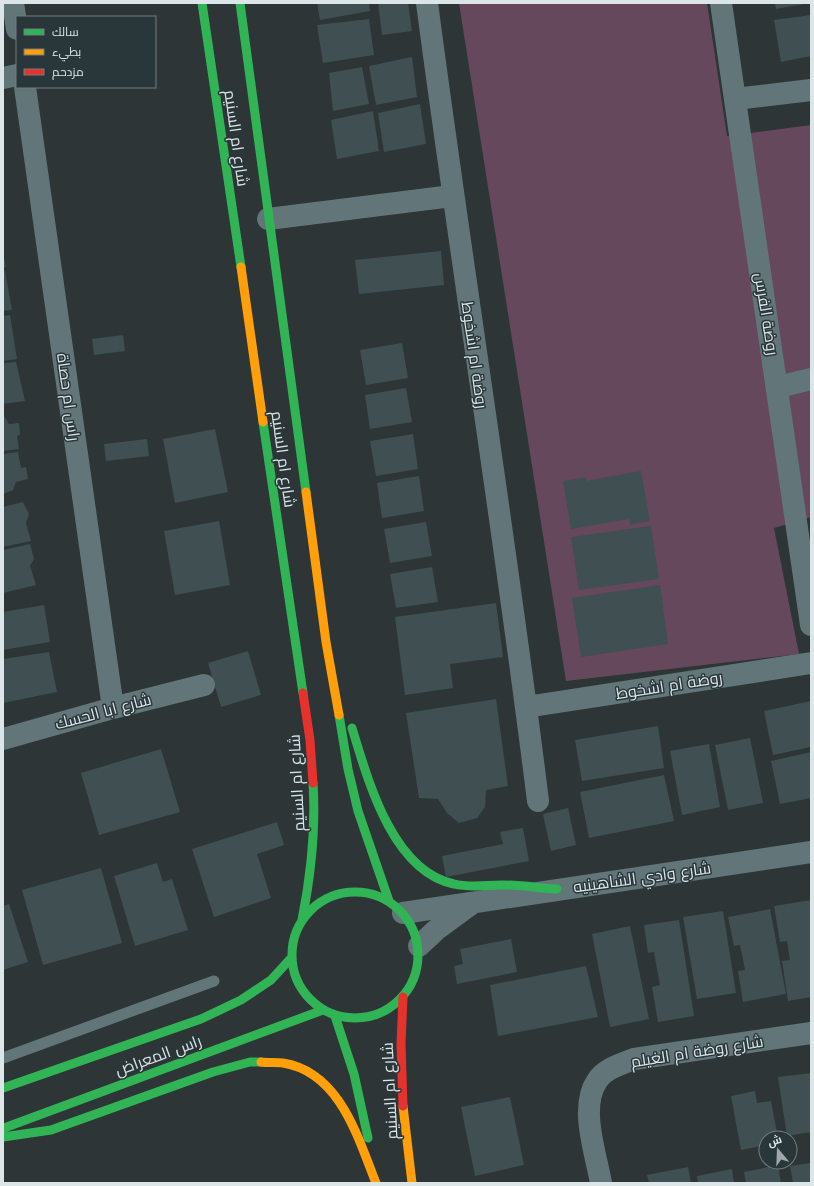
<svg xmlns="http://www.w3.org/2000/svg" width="814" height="1186" font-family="Jost,Cairo,sans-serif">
<rect width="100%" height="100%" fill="#2e3536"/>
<path fill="#66485d" d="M459,3H707L727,136L811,125V517L774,528L799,654L566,681Z"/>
<path fill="#3f4f52" d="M317,3H369L370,11L320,20Z
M378,3H408L412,31L382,35Z
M775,3H804V4L776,9Z
M811,15V56L781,62L774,20Z
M369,19L374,55L323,63L317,25Z
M412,57L417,97L376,105L369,66Z
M362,67L369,104L333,111L329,73Z
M420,104L426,144L384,152L378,113Z
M373,111L379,151L337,159L331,120Z
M441,251L444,285L359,294L355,260Z
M3,253L6,267H3Z
M5,271L12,310L3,311V272Z
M10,315L17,359L3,361V316Z
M123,335L125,351L94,355L92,339Z
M402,343L408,378L366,385L360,350Z
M16,362L25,401L3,404V363Z
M406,388L412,422L370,429L365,395Z
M3,414L9,424L19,423L20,435L17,436L19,449L3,451Z
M215,429L228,492L175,503L163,439Z
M413,434L418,469L376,476L370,441Z
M147,439L149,456L106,461L104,444Z
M18,452L21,468L26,467L28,479L16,482L13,490L3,494V454Z
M641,471L650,521L630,525L629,519L571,529L563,481L586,477V481Z
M419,476L424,511L382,518L377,483Z
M23,502L29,514L26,523L31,541L3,547V507Z
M219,521L230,585L175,595L164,531Z
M426,522L432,556L390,563L384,529Z
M651,526L659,579L579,590L571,537Z
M30,544L34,559L30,566L36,585L3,593V550Z
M432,567L438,602L396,608L390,574Z
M660,585L668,644L581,657L572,598Z
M496,603L503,657L450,664L453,688L405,695L395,617Z
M44,605L50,642L3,650V612Z
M248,651L261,695L221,707L208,663Z
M49,652L57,692L3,703V659Z
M496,699L508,786L486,790L485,807L477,818L459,823L447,813L438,799L419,798L406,713Z
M811,701V747L773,755L764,711Z
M658,726L664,768L582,781L575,740Z
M750,738L763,803L728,810L715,745Z
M709,744L720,807L682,815L670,751Z
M161,749L180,812L99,835L81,773Z
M811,752V798L780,804L771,761Z
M664,775L674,821L589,838L580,792Z
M568,808L576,845L551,851L543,814Z
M277,822L284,845L257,854L271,898L214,917L192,849Z
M523,828L529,861L446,877L442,856L503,844L500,832Z
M157,863L163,882L172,879L188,930L135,946L114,876Z
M101,868L122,943L43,965L22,890Z
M811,900V997L788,1001L782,961L790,960L787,941L780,942L774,906Z
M9,904L28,962L3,970V906Z
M770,909L786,994L743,1002L738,971L745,970L740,945L734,946L728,917Z
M723,911L736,993L697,999L683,917Z
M679,920L694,1016L658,1022L652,987L660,985L654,952L648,953L644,925Z
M630,926L649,1019L610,1027L592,934Z
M511,939L517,972L457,984L454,966L463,964L460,949Z
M586,966L598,1017L498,1036L490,985Z
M811,1073V1132L787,1136L778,1077Z
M755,1091L757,1103L771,1101L778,1138H766V1145L741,1150L731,1096Z
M510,1097L524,1165L475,1176L461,1107Z
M811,1163V1183H793L790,1166Z
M778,1165L781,1183H746L744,1172Z
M688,1167L691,1183H649L647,1175Z
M732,1169L734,1183H698L697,1176Z"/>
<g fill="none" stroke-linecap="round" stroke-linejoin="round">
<path stroke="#627579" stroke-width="11" d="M3,1058L214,981"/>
<path stroke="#627579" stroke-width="22" d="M13,3L17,29
M427,3C462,269 505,534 538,801
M721,3L811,625
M3,78L17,75
M25,87L113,708
M735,99L811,90
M268,219L452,196
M778,387L811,379
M526,707L811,663
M3,739L113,708L204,685
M403,913L811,852
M419,946L436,930L470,905
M601,1183C596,1154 579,1107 597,1081C604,1069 621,1064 634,1059L811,1033"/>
<path stroke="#30b455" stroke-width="9" d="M202,3L241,267
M240,3L306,492
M263,422L303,693
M339,715L348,769L358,811L389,901
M352,728C368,780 392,871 454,884C470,888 486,885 502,885C521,885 539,888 557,889
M292 955a63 63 0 1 1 126 0a63 63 0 1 1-126 0Z
M302,920C311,875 316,830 313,783
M335,1016L354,1074L368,1138
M3,1088L201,1019L241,1000L271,980L292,957
M4,1128L323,1010
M3,1137L51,1130L213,1072L250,1062H261"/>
<path stroke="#ff9f0a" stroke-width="9" d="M241,267L263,422
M306,492L326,642L339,715
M261,1062C268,1063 276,1062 283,1063C340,1072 358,1138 376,1183
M403,1106L412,1183"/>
<path stroke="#e5322d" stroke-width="9" d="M303,693L310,740L313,783
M403,1106L401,1044L403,997"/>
</g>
<g text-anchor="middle" stroke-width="3" stroke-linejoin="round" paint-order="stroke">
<g font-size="16" fill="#dce5e7" stroke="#2a373a">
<text transform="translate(237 138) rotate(82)" y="6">شارع ام السنيم</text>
<text transform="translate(767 314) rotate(81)" y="6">روضة الفرس</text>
<text transform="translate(475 355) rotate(82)" y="6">روضة ام اشخوط</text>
<text transform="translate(69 397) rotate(82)" y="6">راس ام حصاة</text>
<text transform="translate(284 459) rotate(82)" y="6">شارع ام السنيم</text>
<text transform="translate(669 685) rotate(-9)" y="6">روضة ام اشخوط</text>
<text transform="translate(103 711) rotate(-15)" y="6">شارع ابا الحسك</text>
<text transform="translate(296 783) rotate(-93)" y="6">شارع ام السنيم</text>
<text transform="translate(642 877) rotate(-8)" y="6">شارع وادي الشاهينيه</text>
<text transform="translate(697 1051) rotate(-9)" y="6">شارع روضة ام الغيلم</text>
<text transform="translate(158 1055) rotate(-20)" y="6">راس المعراض</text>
<text transform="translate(389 1091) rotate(-93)" y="6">شارع ام السنيم</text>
</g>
</g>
<rect width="814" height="1186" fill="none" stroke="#dce5e7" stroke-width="8"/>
<rect x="16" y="16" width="140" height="72" fill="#2a373a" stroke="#717d7f"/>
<rect x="24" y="29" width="20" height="6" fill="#30b455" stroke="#717d7f"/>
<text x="52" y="36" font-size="12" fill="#dce5e7">سالك</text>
<rect x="24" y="49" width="20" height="6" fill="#ff9f0a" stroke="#717d7f"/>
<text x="52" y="56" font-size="12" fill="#dce5e7">بطيء</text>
<rect x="24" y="69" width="20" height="6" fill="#e5322d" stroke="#717d7f"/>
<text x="52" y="76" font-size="12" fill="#dce5e7">مزدحم</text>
<g transform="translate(778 1150) rotate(341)"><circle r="19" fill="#2a373a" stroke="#717d7f"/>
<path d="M0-3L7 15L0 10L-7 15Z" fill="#9fa7a9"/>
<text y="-6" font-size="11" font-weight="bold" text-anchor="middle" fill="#dce5e7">ش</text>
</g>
</svg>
